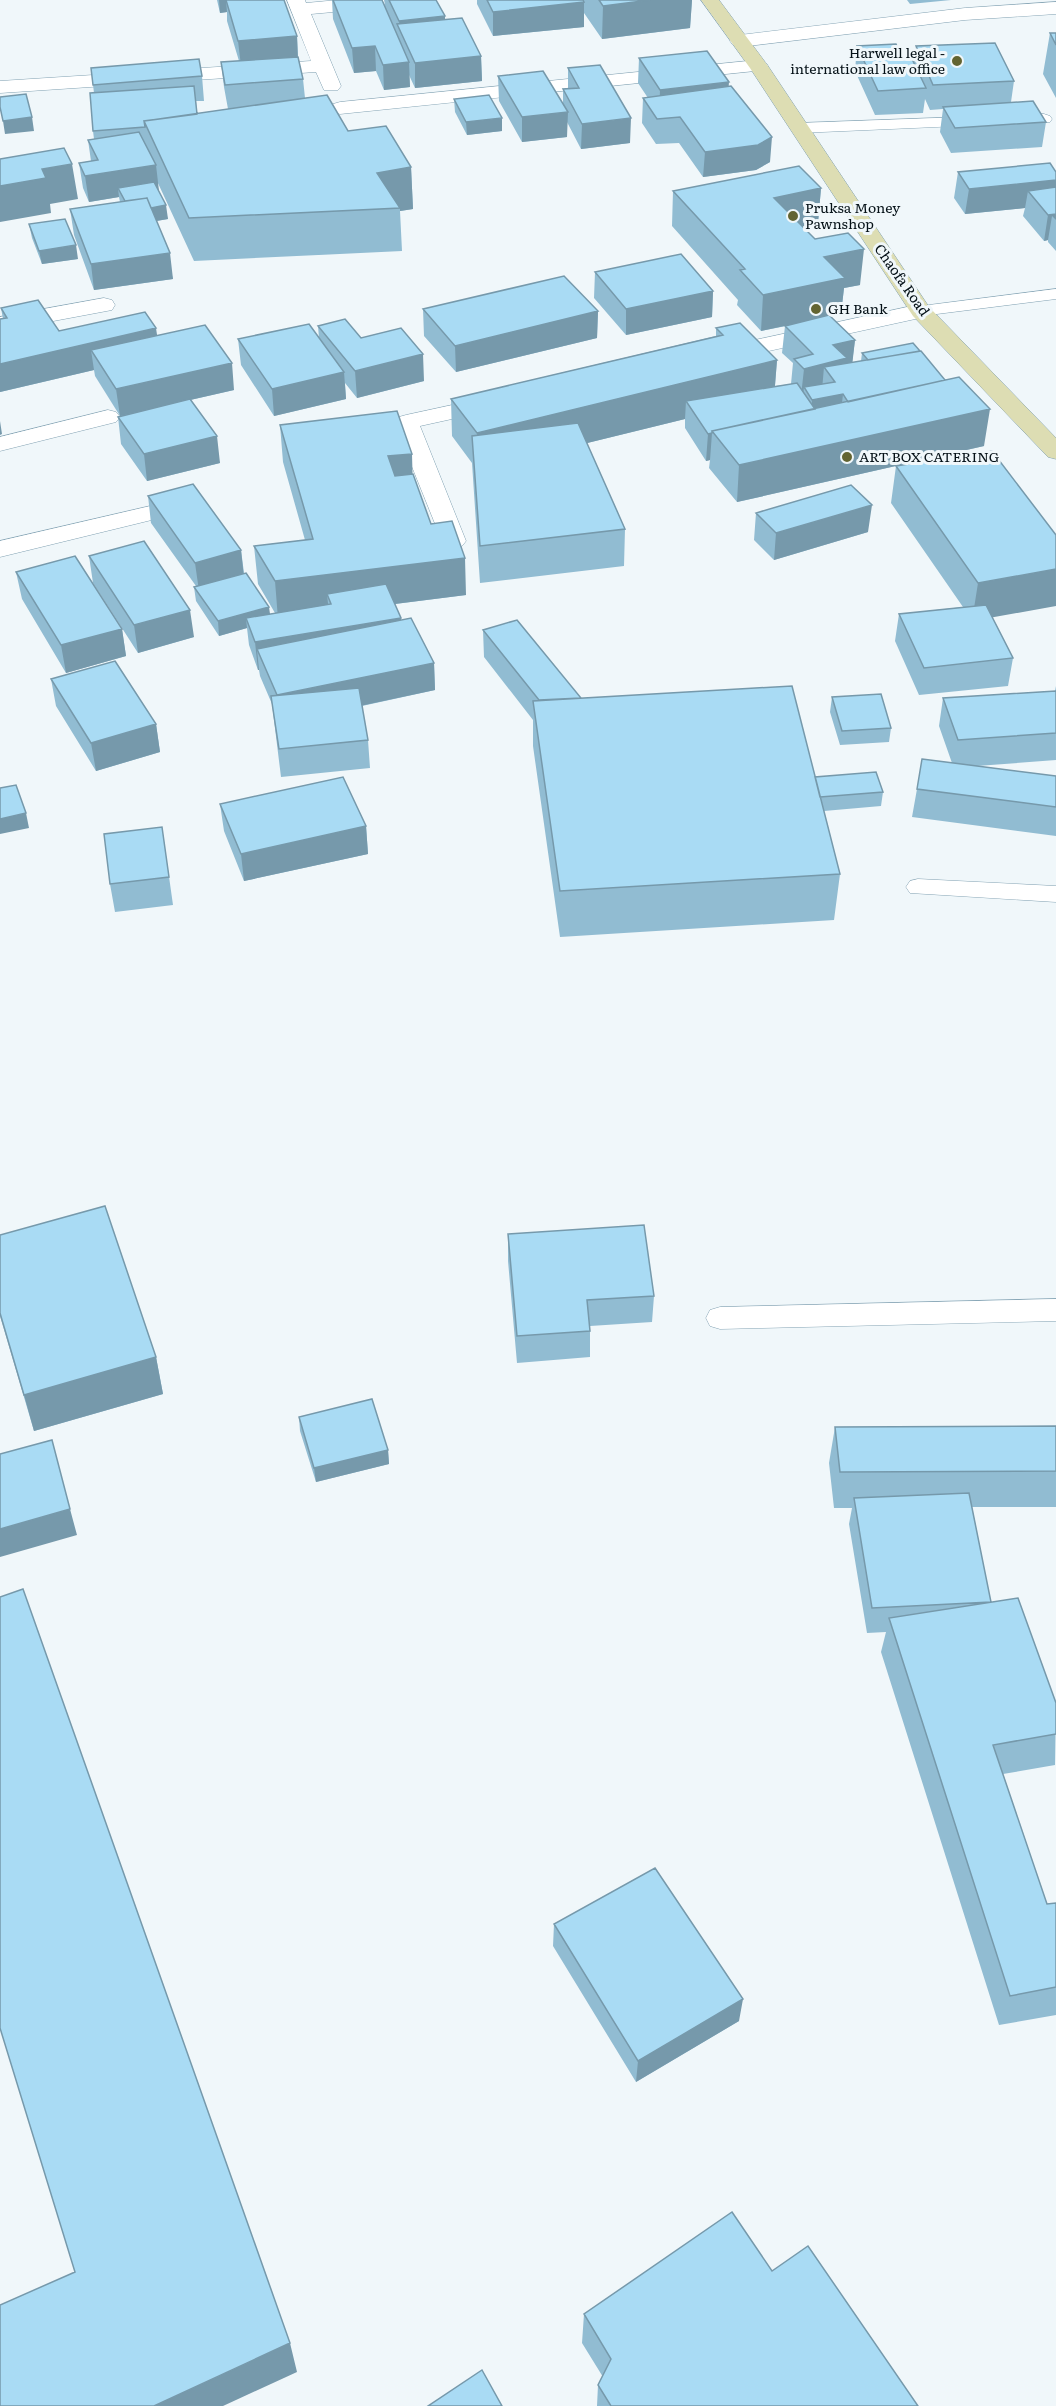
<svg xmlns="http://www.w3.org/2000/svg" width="1056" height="2406" font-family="Literata,serif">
<rect width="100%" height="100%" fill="#f0f7fa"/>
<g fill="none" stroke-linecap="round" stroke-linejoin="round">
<g stroke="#81a1b2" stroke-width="1">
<path id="service" d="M1044,114L1050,116L1052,119L1050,122L799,133L791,128L799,123Z
M1056,289V299L921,316L915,315L912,311L915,307L921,306Z
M918,879L1056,886V902L910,893L906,887L910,881Z
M1056,1299V1321L720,1329L710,1326L706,1318L710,1310L720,1307Z"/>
</g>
<g stroke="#81a1b2" stroke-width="1">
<path id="minor" d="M287,0H305L306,3L338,0H409L407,4L400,6L311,14L341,86L338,90H324L316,72L0,93V81L311,61Z
M1056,2V14L965,20L740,47L733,45L730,41L733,37L740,35L965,8Z
M758,60L765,62L768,66L765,70L340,114L333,112L330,108L333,104L340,102Z
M104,298L112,300L115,305L112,310L0,331V317Z
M921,304L929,306L932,311L929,316L718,362L710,360L707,355L710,350L718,348Z
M494,396L502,398L506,403L502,408L420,426L466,541L462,546L453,549L444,546L398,432L357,443L349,441L345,436L349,431L406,415Z
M108,410L116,412L120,417L116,422L0,451V437Z
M159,504L168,506L171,511L168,516L0,557V541Z"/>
</g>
<g stroke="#81a1b2" stroke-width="1">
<path id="secondary" d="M701,0H719L768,66L929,307L1056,438V459L1048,457L913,316L750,68Z"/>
</g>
<use href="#service" fill="#fff" fill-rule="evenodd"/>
<use href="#minor" fill="#fff" fill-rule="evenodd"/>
<use href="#secondary" fill="#ddddb3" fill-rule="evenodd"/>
</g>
<path fill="#91bcd2" d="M217,0H284L297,36L298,57L303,79L305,98L348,131L411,167L413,209L400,211L402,251L194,261L157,181L158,191L168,219L156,221L173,279L94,290L74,235L70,209L120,202L119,197L89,202L83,188L79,163L91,161L88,140L94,139L93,131L94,93L91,68L202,76L204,101H196L197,114L228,109L224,87L221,62L239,61L227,21V12L220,13Z
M332,0H382L385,5L384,0H436L445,16V20L481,56L482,81L415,88L409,75L410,87L384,90L376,71L354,73L333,19Z
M477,0H692L690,28L602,39L584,13V27L493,36L477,4Z
M907,0H951L910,4Z
M1050,33H1056V98L1043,74Z
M857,46L902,57L914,63L916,46L1014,81L1011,102L1046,122L1042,147L951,153L940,132L943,109L930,110L925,99L923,113L875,115L855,71Z
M639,58L729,86L770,162L756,170L703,177L679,143L656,144L642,123L643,98H648L638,83Z
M568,68L630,143L581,149L567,122V137L522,142L499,101L498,76L563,104V89H568Z
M454,99L502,131L467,135L455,112Z
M958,172H1056V251L1048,242V240L1044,241L1023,216L1025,208L965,214L954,198Z
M821,188L818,223L802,226L860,285L844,288L841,314L830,316L855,340L852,363L861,361L862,353L984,446L737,502L709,468L710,460L706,461L685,428V419L587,443L625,529L624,566L480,583L472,463L452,436L451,399L716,336V328L777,360L775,386L791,384L793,363L782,353L785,326L791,325L761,331L737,305L738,300L672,226L673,191Z
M29,224L78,259L42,264L32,238Z
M595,272L713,291L712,317L626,335L594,298Z
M1,308L59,331L157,335L234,390L190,400L220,463L147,481L121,444L118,417L120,416L95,376L94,370L0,392V319H3Z
M423,309L598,311L597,338L456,372L424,336Z
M318,326L361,338L424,381L357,398L345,383L346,399L274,416L241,365L238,339L319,338Z
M280,425L413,474L431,524L466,595L395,604L401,620L434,663L435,690L362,706L368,740L370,768L281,777L272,704L260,676L259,670H258L249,645L247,628L219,636L196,601L194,587L196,586L151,523L148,496L241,550L244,573L270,614L275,613L258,584L254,546L305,540L283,462Z
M992,451V617L1013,658L1008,686L919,695L895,641L899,614L963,607L891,503L896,466Z
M756,513L868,532L774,560L754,540Z
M89,556L194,637L138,653L93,583Z
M16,572L122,629L126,656L66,673L22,599Z
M483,630L581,698L815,777L883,792L881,806L824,811L840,874L834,920L560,937L533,746V720L484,657Z
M51,679L156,724L160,752L96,771L56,706Z
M1056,686V760L977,766L1056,776V836L912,817L917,789L952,763L939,726L943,698L1055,691Z
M832,697L891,728L889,742L840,745L830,712Z
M220,804L366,826L368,854L244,881L224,831Z
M162,827L173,905L115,912L110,884Z
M508,1234L654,1296L652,1322L590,1326V1357L517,1363L508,1261Z
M0,1235L156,1357L163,1394L34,1431L0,1316Z
M299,1417L388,1450L389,1464L316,1482L300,1431Z
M1056,1426V1507H972L991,1602L1056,1703L1055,1765L1003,1774L1047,1904L1056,1903V2015L999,2025L881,1652L886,1632L867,1633L849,1524L852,1508H834L829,1463L835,1427Z
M554,1924L739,2021L636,2082L553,1946Z
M772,2271L918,2406H597L598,2385L603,2377L582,2343L584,2314Z"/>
<path fill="#7699ab" d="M219,0H226L227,12L220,13Z
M650,0H692L690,28L602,39L603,6Z
M584,2V27L493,36V12Z
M445,16V40L400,31L399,21Z
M297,36L298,61L241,66L238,41Z
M375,46L376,71L354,73L352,48Z
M481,56L482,81L415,88V63Z
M409,62L410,87L384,90L383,65Z
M729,82L727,107L659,115L660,90Z
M568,112L567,137L522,142V117Z
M32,117L34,131L5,134L3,121Z
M502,118V131L467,135L466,122Z
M631,118L630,143L581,149L582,124Z
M772,137L770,162L756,170L703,177L705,152Z
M72,164L78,199L50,204L51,213L0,222V186L42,169Z
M156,165L159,191L118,188L119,197L89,202L85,176Z
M411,167L413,209L400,211V208L377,173Z
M1056,180V205L1028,191L1025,208L965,214L969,189Z
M821,188L818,223L771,233L774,198Z
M166,205L168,219L133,225L131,211Z
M1056,214V220L1052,216L1048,240L1044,241L1048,215Z
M76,245L78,259L42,264L39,251Z
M864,249L860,285L844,288L841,314L761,331L763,295L824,257Z
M170,253L173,279L94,290L91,264Z
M713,291L712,317L626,335V309Z
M598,311L597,338L456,372L455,346Z
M156,328L160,355L91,350L94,370L0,392V364Z
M855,340L852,366L835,382L824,367L822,390L804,387L803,395L801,396L804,369L833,345Z
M423,354L424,381L357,398L355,371Z
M777,360L774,397L686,401L685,419L478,470L477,433Z
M232,363L234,390L120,416L116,389Z
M344,372L346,399L274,416L272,389Z
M843,394L840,421L811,416L812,400Z
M990,409L984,446L737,502L739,465Z
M0,421L2,434L0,435Z
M712,433L710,460L706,461L708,434Z
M217,436L220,463L147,481L144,454Z
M412,454L413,491L390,493L388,456Z
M872,505L868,532L774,560L776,533Z
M241,550L244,578L199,591L195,563Z
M465,558L466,595L331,612V604L327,594L329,613L278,619L275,581Z
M1056,569V606L972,621L978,583Z
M269,607L271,621L246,618L247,628L219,636L218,621Z
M190,610L194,637L138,653L134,625Z
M401,618L402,645L257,649L259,670H258L255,642Z
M122,629L126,656L66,673L61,645Z
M434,663L435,690L280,723L277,695Z
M156,724L160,752L96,771L91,743Z
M26,813L29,828L0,834V819Z
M366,826L368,854L244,881L241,854Z
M156,1357L163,1394L34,1431L24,1395Z
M388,1450L389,1464L316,1482L314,1468Z
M70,1509L77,1535L0,1557V1529Z
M743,1999L739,2021L636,2082L638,2061Z
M290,2343L297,2372L223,2406H154Z"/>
<path fill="#a9dbf4" stroke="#7699ab" stroke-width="1.5" d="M226,0H284L297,36L238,41Z
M333,0H382L409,62L383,65L375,46L352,48Z
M389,0H436L445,16L399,21Z
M487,0H583L584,2L493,12Z
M599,0H650L603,6Z
M462,18L481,56L415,63L397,24Z
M1050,33H1056V45Z
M995,43L1014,81L933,85L916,46Z
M896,44L902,57H911L926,88L878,91L857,46Z
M707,51L729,82L660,90L639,58Z
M298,57L303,79L225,85L221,62Z
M199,59L202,76L93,85L91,68Z
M600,65L631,118L582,124L563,89L579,88L568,68Z
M543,71L568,112L522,117L498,76Z
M194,86L197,114L144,121L145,127L93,131L90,93Z
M731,86L772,137L758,145L705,152L680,117L657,119L643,98Z
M26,94L32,117L3,121L0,107V97Z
M327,95L348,131L386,126L411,167L377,173L400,208L189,218L144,121Z
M489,95L502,118L466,122L454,99Z
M1033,101L1046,122L955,128L943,107Z
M139,132L156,165L85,176L79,163L98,160L88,140Z
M64,148L72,164L42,169L46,178L0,186V159Z
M1050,163L1056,172V180L969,189L958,172Z
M799,166L821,188L774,198L815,239L848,233L864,249L824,257L845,278L763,295L740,270L745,269L673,191Z
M154,182L166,205L151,208L147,198L125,201L118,188Z
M1056,187V214L1048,215L1028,191Z
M147,198L170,253L91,264L70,209Z
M65,219L76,245L39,251L29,224Z
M681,254L713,291L626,309L595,272Z
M564,276L598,311L455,346L423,309Z
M38,300L59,331L145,312L156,328L0,364V319L7,318L1,308Z
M829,315L855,340L833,345L847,358L804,369L794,359L813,354L785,326Z
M345,319L361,338L401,328L423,354L355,371L318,326Z
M740,323L777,360L477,433L451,399L723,335L716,328Z
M309,324L344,372L272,389L238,339Z
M205,325L232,363L116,389L91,350Z
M913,343L920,351L868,360L862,353Z
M921,351L945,380L848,402L843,394L812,400L804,387L835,382L824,367Z
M959,377L990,409L739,465L712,431Z
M797,383L815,409L712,431V433L708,434L686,401Z
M190,399L217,436L144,454L118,417Z
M397,411L412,454L388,456L395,476L413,474L431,524L452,521L465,558L275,581L254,546L313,539L280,425Z
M578,423L625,529L480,546L472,436Z
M992,451L1056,535V569L978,583L896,466Z
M193,484L241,550L195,563L148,496Z
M851,485L872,505L776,533L756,513Z
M144,541L190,610L134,625L89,556Z
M75,556L122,629L61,645L16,572Z
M246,573L269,607L218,621L194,587Z
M386,584L401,618L255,642L246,618L331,604L327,594Z
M986,605L1013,658L924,668L899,614Z
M411,618L434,663L277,695L257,649Z
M517,620L581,698L539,700L483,630Z
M115,661L156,724L91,743L51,679Z
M792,686L840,874L560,891L533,701Z
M359,688L368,740L279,749L271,696Z
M1056,691V733L958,740L943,698Z
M881,694L891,728L842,731L832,697Z
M922,759L1056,776V807L917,789Z
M876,772L883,792L820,797L815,777Z
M343,777L366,826L241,854L220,804Z
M16,785L26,813L0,819V788Z
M162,827L169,877L110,884L104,834Z
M105,1206L156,1357L24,1395L0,1313V1235Z
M644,1225L654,1296L587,1300L590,1331L517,1336L508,1234Z
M372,1399L388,1450L314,1468L299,1417Z
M1056,1426V1471L840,1472L835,1427Z
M52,1440L70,1509L0,1529V1454Z
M969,1493L991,1602L872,1608L854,1498Z
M23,1589L290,2343L154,2406H0V2305L75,2272L0,2028V1597Z
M1018,1598L1056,1703V1734L993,1745L1047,1904L1056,1903V1987L1010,1996L889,1618Z
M655,1868L743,1999L638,2061L554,1924Z
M732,2212L772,2271L808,2246L918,2406H611L598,2385L611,2359L584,2314Z
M482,2370L502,2406H428Z"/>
<g fill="#636431" stroke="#f0f7fa" stroke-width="2">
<circle cx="957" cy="61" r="6"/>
<circle cx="793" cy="216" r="6"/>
<circle cx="816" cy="309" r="6"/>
<circle cx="847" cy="457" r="6"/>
</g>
<g text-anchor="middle" stroke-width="6" stroke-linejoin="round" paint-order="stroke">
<g font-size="14" fill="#051117" stroke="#f0f7fa" text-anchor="start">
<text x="945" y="58" text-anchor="end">Harwell legal -<tspan x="945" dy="16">international law office</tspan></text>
<text x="805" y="213">Pruksa Money<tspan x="805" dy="16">Pawnshop</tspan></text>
<text x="828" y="314">GH Bank</text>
<text x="859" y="462">ART BOX CATERING</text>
</g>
<g font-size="14" fill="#051117" stroke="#f0f7fa">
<text transform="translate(902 280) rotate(55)" y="5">Chaofa Road</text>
</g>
</g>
</svg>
